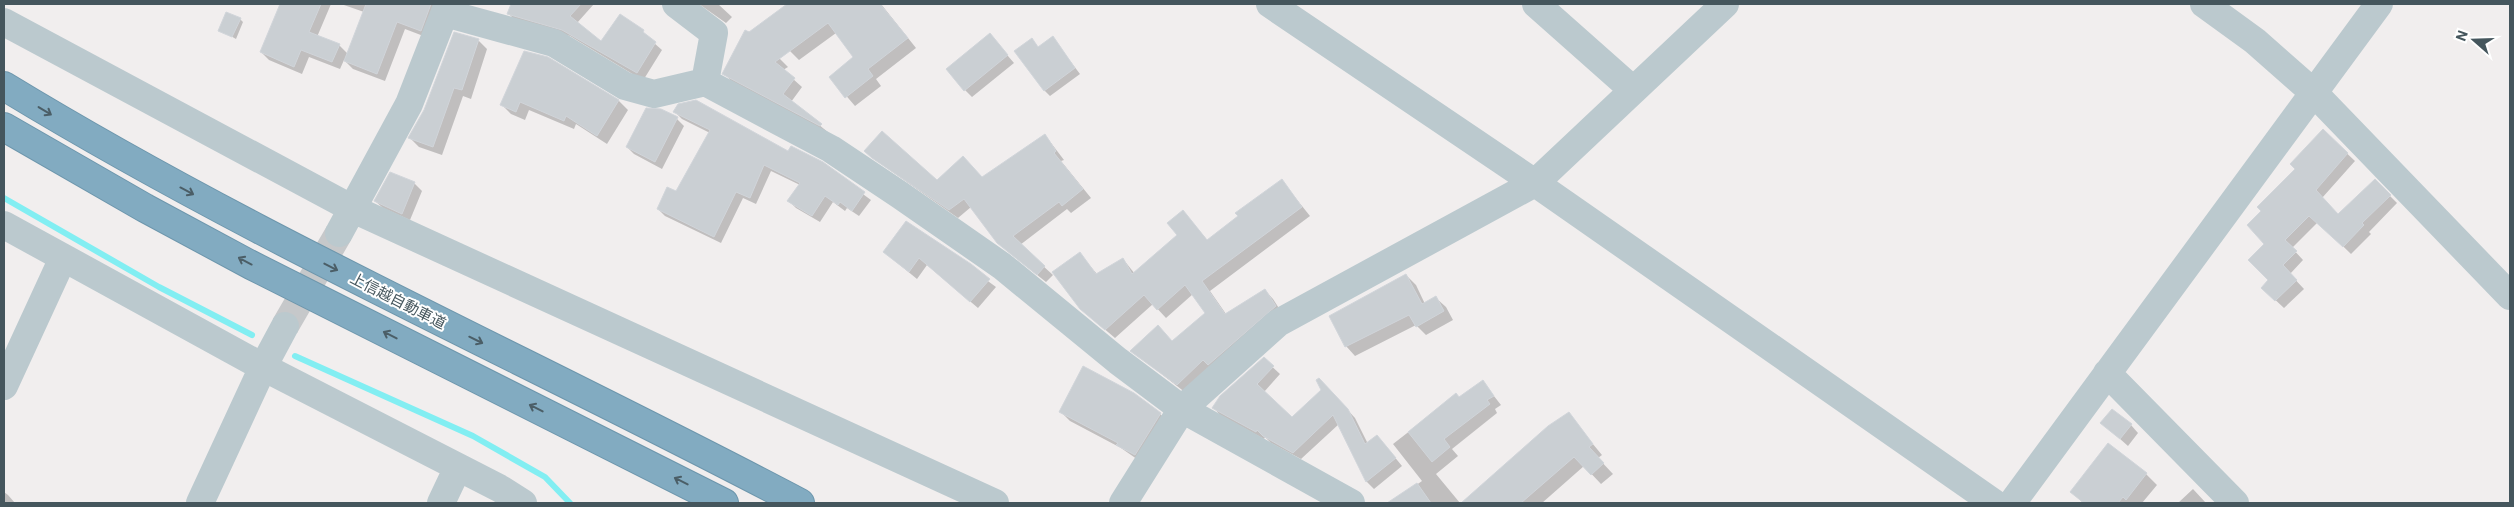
<svg xmlns="http://www.w3.org/2000/svg" width="2514" height="507" font-family="Roboto,'Noto Sans JP',sans-serif">
<rect width="100%" height="100%" fill="#f1eeee"/>
<path fill="#0003" d="M282,4H331L317,37L339,45L348,54L364,12L341,4H443L426,37L405,29L385,81L353,69L344,60L340,69L309,57L302,74L269,60L261,52Z
M513,4H594L577,23L601,43L628,20L662,50L644,79L639,78L570,36L515,20L509,14Z
M699,4H718L732,17L726,23Z
M789,4H881L916,48L876,79L881,86L855,106L830,77L855,58L836,33L799,60L790,51L768,19Z
M240,19L243,22L236,39L220,30Z
M746,31L750,32L780,59L788,67L783,70L802,87L791,102L829,133L732,82L724,73Z
M990,35L1014,63L972,97L965,90Z
M1052,37L1080,74L1050,96L1044,90L1032,40L1039,48Z
M478,40L487,49L471,99L463,96L442,155L419,147L410,138Z
M547,59L619,101L628,110L607,144L576,124L574,129L529,110L525,120L511,114L502,105Z
M675,112L822,164L871,200L859,216L847,208L845,211L833,202L820,222L796,208L789,201L800,185L771,171L756,204L743,198L721,243L665,216L658,209L677,193L710,133L682,119Z
M677,119L684,126L662,169L634,154L627,147Z
M2323,131L2355,161L2322,198L2339,216L2375,181L2397,203L2369,232L2371,234L2351,254L2318,222L2292,248L2303,260L2290,274L2304,289L2284,308L2270,295L2266,244L2297,169Z
M1045,135L1064,160L1061,161L1091,198L1071,213L1067,209L1020,245L1053,275L1046,282L1007,251L971,207L958,218L874,159L937,182L982,178Z
M1282,181L1310,216L1210,291L1226,314L1265,290L1273,299L1284,316L1186,393L1132,351L1172,342L1207,313L1193,294L1166,318L1153,304L1115,338L1081,309L1079,253L1097,274L1123,259L1135,274L1179,235L1183,211L1208,241Z
M414,183L422,191L410,220L383,208L375,201Z
M907,222L996,287L978,308L927,265L917,279L884,252Z
M1406,275L1416,285L1425,304L1436,298L1446,307L1453,320L1426,335L1416,325L1355,356L1346,346Z
M1264,359L1280,374L1264,392L1292,419L1326,386L1355,418L1368,444H1384L1402,466L1374,489L1367,482L1339,424L1301,459L1271,443L1265,437L1264,439L1220,415L1213,407Z
M1483,382L1501,405L1495,409L1497,413L1452,449L1458,456L1436,474L1460,503H1397L1395,500L1422,481L1393,444L1456,395L1459,398Z
M1061,412L1160,414L1170,423L1144,464L1121,448L1070,421Z
M1568,414L1602,455L1598,458L1613,474L1601,484L1584,466L1542,503H1468L1466,501Z
M2102,423L2131,425L2138,433L2128,446Z
M2146,474L2157,485L2142,503H2083L2072,492Z
M2193,489L2206,503H2178Z
M4,492L8,495L15,503H4Z"/>
<g fill="none" stroke-linecap="round" stroke-linejoin="round">
<path stroke="#82eef2" stroke-width="6" d="M4,198L159,287L252,335
M295,356L473,436L545,477L570,503"/>
</g>
<path fill="#cacfd3" stroke="#d1d5da" d="M280,4H321L309,32L340,44L332,62L301,50L294,67L260,52Z
M366,4H431L421,31L397,22L377,74L344,61Z
M511,4H581L570,16L601,41L620,14L644,30L643,32L656,42L637,73L562,30L507,14Z
M787,4H880L908,38L868,69L873,76L845,98L829,77L853,57L828,23L775,62L795,78L783,94L822,124L820,126L722,74L745,30L749,32Z
M226,12L241,18L232,37L218,31Z
M454,32L479,39L462,90L454,88L433,147L408,138L424,110Z
M990,33L1008,55L964,91L946,69Z
M1053,36L1075,68L1044,91L1014,51L1032,38L1038,47Z
M524,51L548,57L619,100L597,136L566,116L564,121L520,102L516,112L500,105Z
M696,100L788,151L791,146L823,162L865,192L852,211L840,202L838,205L825,196L812,216L787,201L800,183L764,165L750,198L736,192L714,237L657,209L667,187L676,191L710,130L673,112L678,104Z
M646,108L661,109L678,117L655,162L626,147Z
M2323,129L2348,153L2316,190L2338,214L2375,179L2391,195L2362,223L2364,225L2343,247L2309,216L2285,240L2297,251L2283,265L2297,280L2275,301L2261,288L2268,280L2248,260L2264,244L2247,225L2261,211L2257,207L2295,169L2290,164Z
M882,131L937,180L963,156L982,177L1045,134L1056,151L1054,153L1083,189L1062,206L1059,202L1013,236L1045,266L1037,275L997,243L964,199L949,210L872,158L864,151Z
M390,172L415,182L402,214L374,201Z
M1282,179L1302,207L1202,281L1225,314L1265,289L1276,306L1208,365L1203,360L1177,385L1130,351L1158,325L1172,341L1205,313L1185,285L1157,310L1144,295L1105,330L1080,309L1052,272L1080,252L1096,274L1123,258L1132,274L1177,235L1167,223L1183,210L1207,240L1238,216L1235,213Z
M906,221L971,264L990,279L970,302L919,258L909,272L883,252Z
M1406,274L1422,304L1436,296L1444,311L1416,327L1409,315L1345,347L1329,316Z
M1264,357L1274,366L1257,384L1292,417L1321,390L1316,380L1319,378L1348,409L1365,444L1377,435L1396,458L1366,482L1333,415L1293,453L1263,436L1257,430L1256,432L1212,408L1220,396Z
M1083,366L1134,393L1161,413L1135,455L1116,445L1118,443L1059,412Z
M1483,380L1494,396L1487,400L1490,404L1444,439L1450,447L1432,462L1408,432L1456,393L1459,397Z
M2112,409L2132,424L2120,439L2100,423Z
M1569,412L1593,444L1589,447L1604,463L1591,475L1574,457L1521,503H1461L1548,426Z
M2108,443L2147,473L2126,500L2123,497L2118,503H2084L2070,492Z
M1417,483L1431,503H1387Z"/>
<g fill="none" stroke-linecap="round" stroke-linejoin="round">
<path stroke="#c6c8ca" stroke-width="28" stroke-dasharray="28 14" stroke-linecap="butt" d="M285,326L339,233"/>
<g stroke="#6d96ac" stroke-width="30">
<path id="highway" d="M4,86C260,242 535,363 800,503
M4,127L145,208L251,265L724,503"/>
</g>
<path stroke="#bbc9ce" stroke-width="28" d="M676,4L714,33L705,82L831,149L900,195L1002,266L1118,361L1182,409L1351,503
M1270,4L1535,183L1994,503
M1536,4L1633,90
M2204,4L2255,41L2314,93L2510,296
M445,13L554,43L625,86L654,94L705,82
M4,22L353,209L995,503
M4,225L263,367L499,488L523,503
M339,233L409,104L448,4
M2107,373L2235,503
M4,386L63,258
M200,503L263,367L285,326
M441,503L458,467
M1123,503L1182,409L1278,323L1535,183L1725,4
M2012,503L2379,4"/>
<use href="#highway" stroke="#82abc1" stroke-width="28"/>
</g>
<defs><path id="oneway-shaft" d="M-6 0H5M1.5-3L5.5 0L1.5 3" fill="none" stroke-width="1.6" stroke-linecap="round" stroke-linejoin="round" transform="scale(1.25)"/></defs>
<g stroke="#4b5e67">
<use href="#oneway-shaft" transform="translate(45 111) rotate(31)"/>
<use href="#oneway-shaft" transform="translate(187 191) rotate(28)"/>
<use href="#oneway-shaft" transform="translate(245 261) rotate(-152)"/>
<use href="#oneway-shaft" transform="translate(331 267) rotate(27)"/>
<use href="#oneway-shaft" transform="translate(390 335) rotate(-153)"/>
<use href="#oneway-shaft" transform="translate(476 340) rotate(26)"/>
<use href="#oneway-shaft" transform="translate(536 408) rotate(-153)"/>
<use href="#oneway-shaft" transform="translate(681 481) rotate(-153)"/>
</g>
<g text-anchor="middle" stroke-width="4" stroke-linejoin="round" paint-order="stroke">
<g font-size="15" fill="#45565d" stroke="#fff">
<text transform="translate(398 301) rotate(27)" y="5">上信越自動車道</text>
</g>
</g>
<rect width="2514" height="507" fill="none" stroke="#45565d" stroke-width="10"/>
<g transform="translate(2474 40) rotate(290)" stroke="#ffffff" stroke-width="4" paint-order="stroke">
<path d="M0-4L9 19L0 12L-9 19Z" fill="#45565d"/>
<text y="-8" font-size="14" font-weight="bold" text-anchor="middle" fill="#45565d">N</text>
</g>
</svg>
